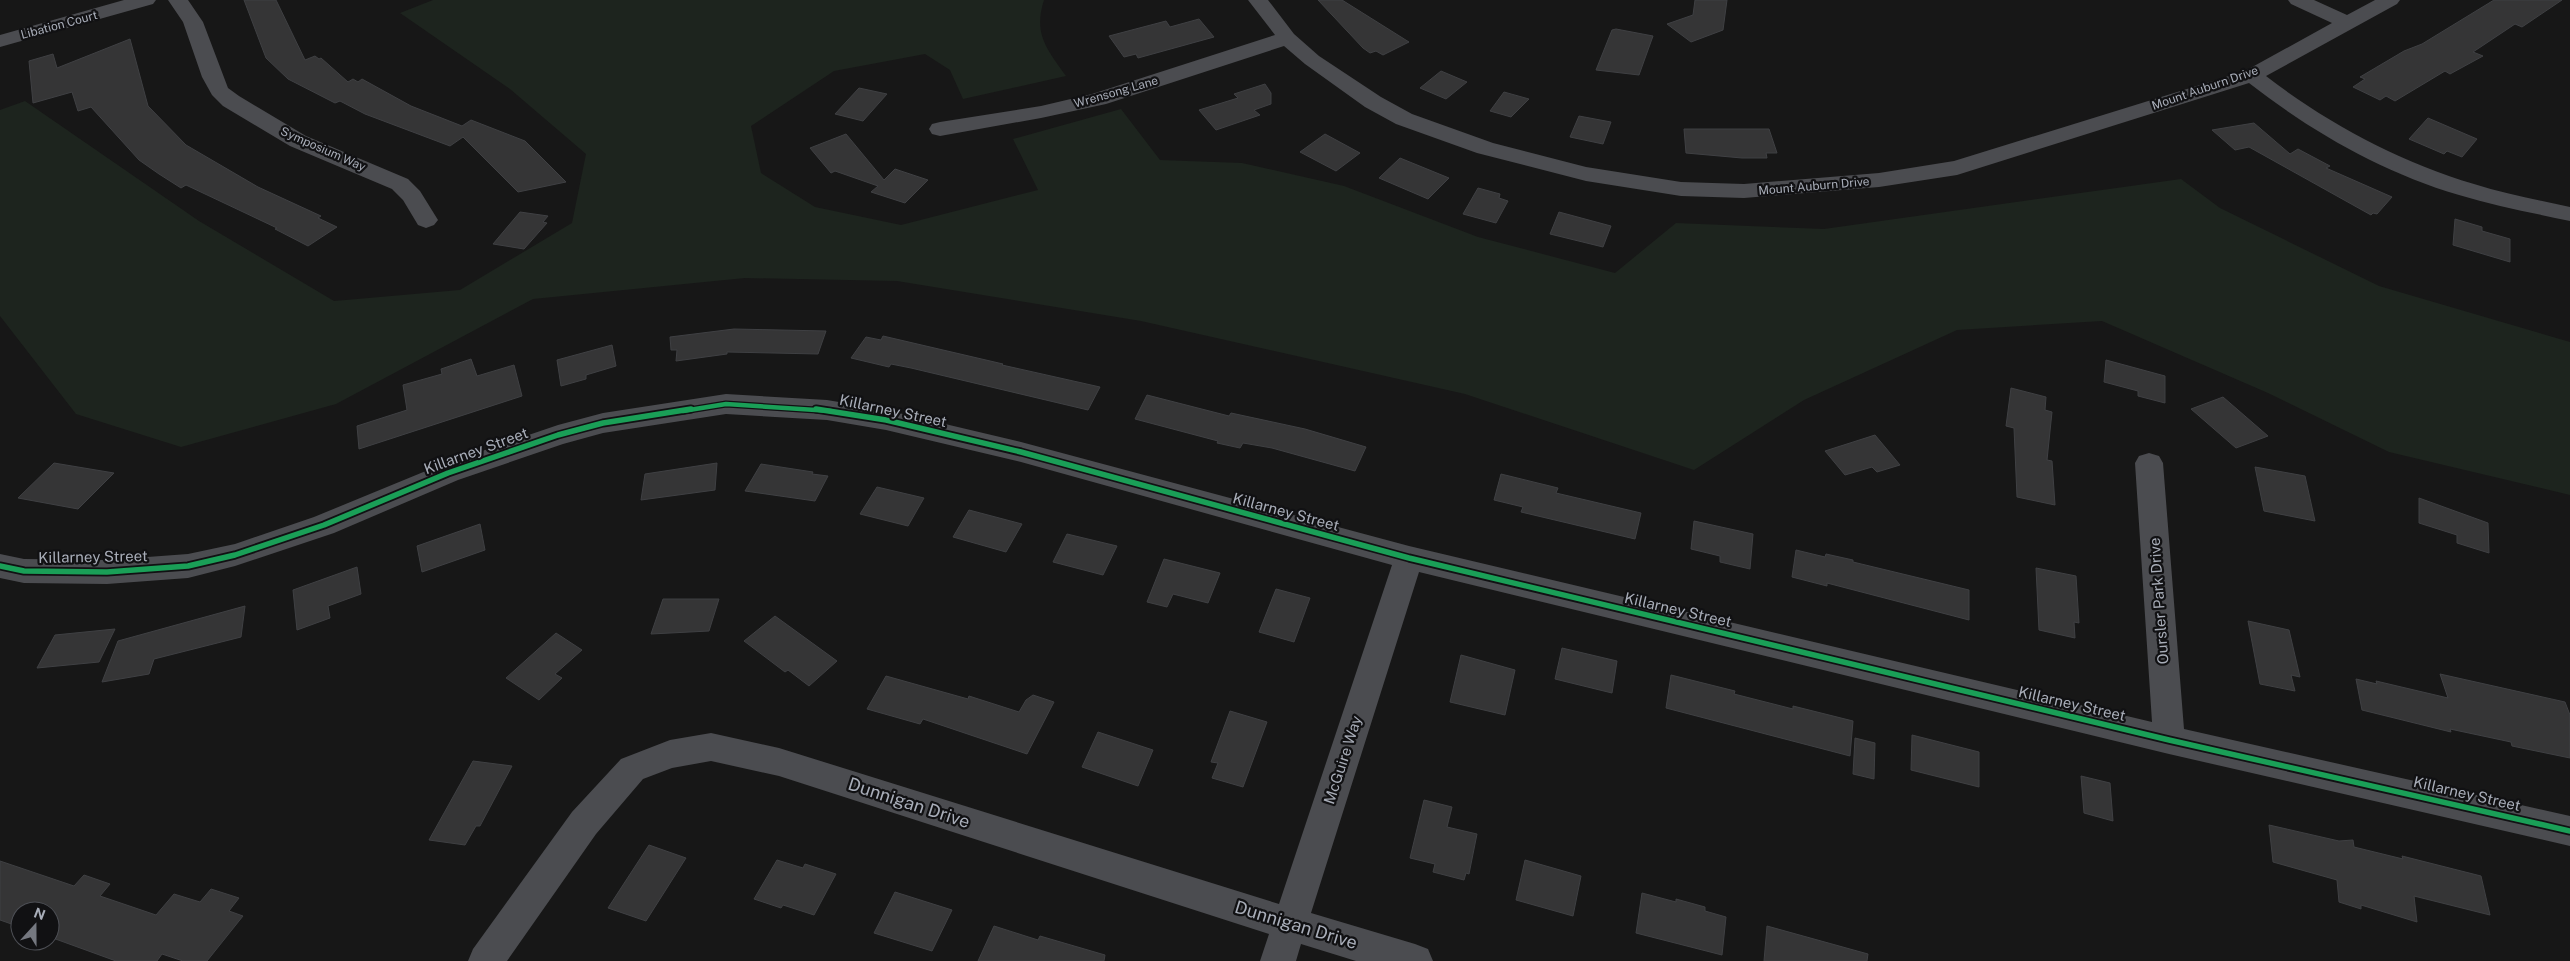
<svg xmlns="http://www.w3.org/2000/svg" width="2570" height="961" font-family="'Public Sans',sans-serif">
<rect width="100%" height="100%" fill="#171717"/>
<path fill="#1d241e" d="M433,0H1044C1033,34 1047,49 1066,76L963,99L950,70L925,54L834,71L751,126L761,173L815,207L901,225L1038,190L1013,139L1121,109L1160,160L1242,163L1344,186L1478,237L1615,273L1676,223L1824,229L2181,179L2220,208L2379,286L2570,342V495L2389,452L2268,393L2102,321L1957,330L1804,400L1694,470L1465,394L1141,321L897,281L745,278L533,299L336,404L181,447L76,414L0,316V110L25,101L199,221L334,301L460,290L572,223L586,154L510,89L400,13Z"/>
<path fill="#353536" stroke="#3f4043" d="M244,0H276L305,60L315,56L319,59L321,58L348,82L353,79L358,82L362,79L411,106L462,126L471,120L525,141L566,182L518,192L463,137L450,146L365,114L340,101L335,103L288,79L266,58Z
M1318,0H1342L1409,42L1383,55L1376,51L1370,53L1363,48Z
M1695,0H1727L1723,30L1691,42L1667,24L1693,15Z
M2494,0H2562L2522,27L2515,24L2473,52L2483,56L2450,74L2445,71L2395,101L2386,96L2380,100L2353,87L2365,79L2360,77L2404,51L2422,44Z
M1199,19L1214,37L1138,58L1136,54L1124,57L1109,36L1166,21L1170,27Z
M1616,29L1653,36L1639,75L1596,70L1612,30Z
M130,39L148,106L186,145L258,187L321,216L318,218L337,227L308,246L275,229L277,228L186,185L181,188L159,174L139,160L91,107L78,111L72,92L33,103L29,61L53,54L57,68Z
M1441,71L1467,82L1446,99L1420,88Z
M1265,84L1271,93V104L1254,110L1260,115L1216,130L1199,110L1238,98L1234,94Z
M859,88L887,94L863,121L835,114Z
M1504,92L1529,99L1511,117L1490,111Z
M1579,116L1611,122L1603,144L1570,137Z
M2428,118L2477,139L2462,157L2447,151L2444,154L2409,139Z
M2254,123L2290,154L2298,149L2330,166L2326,168L2392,197L2377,214L2373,213L2371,215L2249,147L2235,150L2212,130Z
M1684,129H1769L1777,153H1766L1767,158H1742L1686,153Z
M846,134L884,180L895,169L928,180L905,203L871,192L878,186L835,171L831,173L810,148Z
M1325,134L1360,153L1336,171L1300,152Z
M1400,158L1449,178L1428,199L1379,178Z
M1478,188L1500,194L1499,198L1508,201L1496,223L1463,214Z
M520,212L548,216L543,222L547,223L524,249L493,244Z
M1559,212L1611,226L1603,247L1550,234Z
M2455,219L2482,227V231L2510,239V262L2453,245Z
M734,329L826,331L818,354L727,352V354L676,361L677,350H671L670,337Z
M883,336L1003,364L1002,365L1100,387L1088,410L911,368L891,364L889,367L851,358L866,337L881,340Z
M612,345L616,366L586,375V379L561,386L557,360Z
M471,359L477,376L514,365L522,396L359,449L357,426L407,410L403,385L442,374L441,369Z
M2106,360L2165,376V403L2138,396V391L2104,382Z
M2011,388L2046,397L2045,410L2052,412L2047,460L2052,461L2055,505L2017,497L2014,428L2006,426Z
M1147,395L1229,416L1231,413L1305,429L1366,447L1355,471L1272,448L1243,443L1240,448L1217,443L1218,441L1135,419Z
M2223,397L2268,436L2236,448L2191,409Z
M1875,435L1900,465L1877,472L1872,467L1845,475L1825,451Z
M54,463L114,473L78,509L18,498Z
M717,463L715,490L641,500L645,474Z
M761,464L813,472L812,474L828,476L815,501L745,491Z
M2255,467L2305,476L2315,521L2264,511Z
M1501,474L1558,488L1556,493L1641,513L1635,539L1521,512L1523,507L1494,500Z
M877,487L924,498L908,526L860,514Z
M2419,498L2488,523L2489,553L2457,543V535L2419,523Z
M969,510L1022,524L1006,552L953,537Z
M1694,521L1753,534L1750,569L1720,562V556L1691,549Z
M480,524L485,550L422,572L417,546Z
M1067,534L1117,546L1103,575L1053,562Z
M1796,550L1825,557L1826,554L1853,560V562L1969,590V620L1827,583V586L1792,577Z
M1164,559L1220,573L1208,603L1173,594L1167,607L1147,602Z
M357,567L361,594L328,606L330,618L297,630L293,590Z
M2036,568L2076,576L2079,623L2074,622L2075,638L2039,630Z
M1276,589L1310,598L1294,642L1259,632Z
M663,599H719L709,631L651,634Z
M245,606L241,637L154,659L149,674L102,682L118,641Z
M775,616L837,661L809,686L788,670L785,672L744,641Z
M2248,621L2289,630L2300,677L2291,675L2295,691L2260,684Z
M115,629L99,662L37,668L55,635Z
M556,633L582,650L555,674L562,678L539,700L506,678Z
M1562,648L1617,661L1612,693L1555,679Z
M1461,655L1515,670L1505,715L1450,702Z
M2440,674L2565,702L2570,715V758L2512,746L2511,742L2450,729L2451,732L2362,710L2356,679L2377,684L2376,681L2448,698Z
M1671,675L1735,691L1734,694L1793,709V706L1853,721L1850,756L1666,708Z
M886,676L968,699L969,696L1019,712L1026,700L1033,695L1054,702L1027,754L923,719L920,724L867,709Z
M1230,711L1267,722L1243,787L1212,778L1218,763L1211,762Z
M1098,732L1153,750L1138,786L1082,767Z
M1912,735L1979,752V787L1911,770Z
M1855,738L1875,743L1874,779L1853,774Z
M473,761L512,766L480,826H476L465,845L429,840Z
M2081,776L2110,783L2113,821L2084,813Z
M1424,800L1452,807L1447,827L1477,834L1469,874L1466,873L1464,880L1433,872L1435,864L1410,858Z
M2269,825L2339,841L2353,840L2354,847L2403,859L2402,856L2481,876L2490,915L2414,896L2417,922L2361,905V909L2339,902L2337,880L2273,862Z
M649,845L686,858L646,921L608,908Z
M777,860L803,868L805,864L836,874L814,915L783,905L781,908L754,899Z
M1525,860L1581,876L1573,916L1516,900Z
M0,861L74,886L84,875L110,884L100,896L156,915L174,894L200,902L211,889L239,898L229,911L243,916L207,961H183L162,954L157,961H116L50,937V911H20V927L0,920Z
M895,892L952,910L932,951L874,933Z
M1642,893L1676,902V899L1705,907V911L1726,917L1722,955L1636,933Z
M994,926L1038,940L1040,936L1105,955L1104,961H978Z
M1767,926L1868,954L1867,961H1764Z"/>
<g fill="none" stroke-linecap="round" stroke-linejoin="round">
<path fill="#4b4c50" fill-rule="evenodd" d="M124,0H156L153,4L0,47V35Z
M168,0H188L203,22L228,88L239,96L306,136L408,179L420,191L438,220L434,225L426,228L418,225L403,200L392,189L290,146L223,106L212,95L202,77L183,22Z
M1248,0H1268L1294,34L1319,56L1381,97L1412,114L1493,143L1586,167L1681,182L1744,184L1879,173L1954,161L2245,71L2332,23L2291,4L2288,0H2314L2347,15L2375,0H2400L2397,4L2266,76C2328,124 2399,161 2474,184C2505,194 2538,200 2570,207V221C2533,213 2495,206 2459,195C2382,172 2312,132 2249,83L1957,175L1879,187L1744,198L1681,196L1586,181L1477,153L1396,124L1365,107L1305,64L1284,46L1106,104L1041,118L940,136L932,134L929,129L932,124L940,122L1041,106L1092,94L1275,35Z
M726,394L827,400L886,410L1021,442L1409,546L2152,722L2135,463L2139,456L2149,453L2159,456L2163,463L2184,729L2570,816V846L2169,754L1419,572L1311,913L1415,944L1428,949L1433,961H1356L1301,944L1296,961H1260L1269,934L779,776L711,761L672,768L643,779L596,834L507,961H468L473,949L572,812L621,759L670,740L711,733L779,748L1279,904L1392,565L1021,462L886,430L827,420L726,414L603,433L563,444L458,480L334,533L235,566L188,578L107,584L24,583L0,578V554L24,559L107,560L188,554L235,544L314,517L438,466L558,425L603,413Z"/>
<g stroke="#111113" stroke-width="7">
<path id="cycleway-far1" d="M683,411L726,404L831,411"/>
</g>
<g stroke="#111113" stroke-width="9">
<path id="cycleway" d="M816,409L886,420L1021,452L1409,558L2169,740L2570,831
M0,566L24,571L107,572L188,566L235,555L324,525L448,473L558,435L603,423L691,409"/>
</g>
<use href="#cycleway-far1" stroke="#1a9f57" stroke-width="4.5"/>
<use href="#cycleway" stroke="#1a9f57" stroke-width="5.5"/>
</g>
<g text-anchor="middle" stroke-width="4.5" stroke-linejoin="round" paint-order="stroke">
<g font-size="12" fill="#a8adb8" stroke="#111113">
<text transform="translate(59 25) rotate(-15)" y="4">Libation Court</text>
<text transform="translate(2205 88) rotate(-19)" y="4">Mount Auburn Drive</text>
<text transform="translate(1116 92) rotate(-16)" y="4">Wrensong Lane</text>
<text transform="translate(323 149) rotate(24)" y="4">Symposium Way</text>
<text transform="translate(1814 186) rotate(-5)" y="4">Mount Auburn Drive</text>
</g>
<g font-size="15" fill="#a8adb8" stroke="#111113">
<text transform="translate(893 411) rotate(12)" y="5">Killarney Street</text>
<text transform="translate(476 451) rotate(-20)" y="5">Killarney Street</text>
<text transform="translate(1286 512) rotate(15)" y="5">Killarney Street</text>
<text transform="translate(93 557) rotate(-1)" y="5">Killarney Street</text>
<text transform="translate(2159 601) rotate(-94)" y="5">Oursler Park Drive</text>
<text transform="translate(1678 610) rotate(13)" y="5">Killarney Street</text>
<text transform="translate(2072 704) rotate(13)" y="5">Killarney Street</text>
<text transform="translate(1343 760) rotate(-72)" y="5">McGuire Way</text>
<text transform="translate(2467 794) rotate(13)" y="5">Killarney Street</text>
</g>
<g font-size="18" fill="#a8adb8" stroke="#111113">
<text transform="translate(909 803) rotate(18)" y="6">Dunnigan Drive</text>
<text transform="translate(1296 925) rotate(17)" y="6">Dunnigan Drive</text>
</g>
</g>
<g transform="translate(35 926) rotate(21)"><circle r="24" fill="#111113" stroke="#4d4f55"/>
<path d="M0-4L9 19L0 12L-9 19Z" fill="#757880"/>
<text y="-8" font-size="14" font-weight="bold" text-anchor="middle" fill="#a8adb8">N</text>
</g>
</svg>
